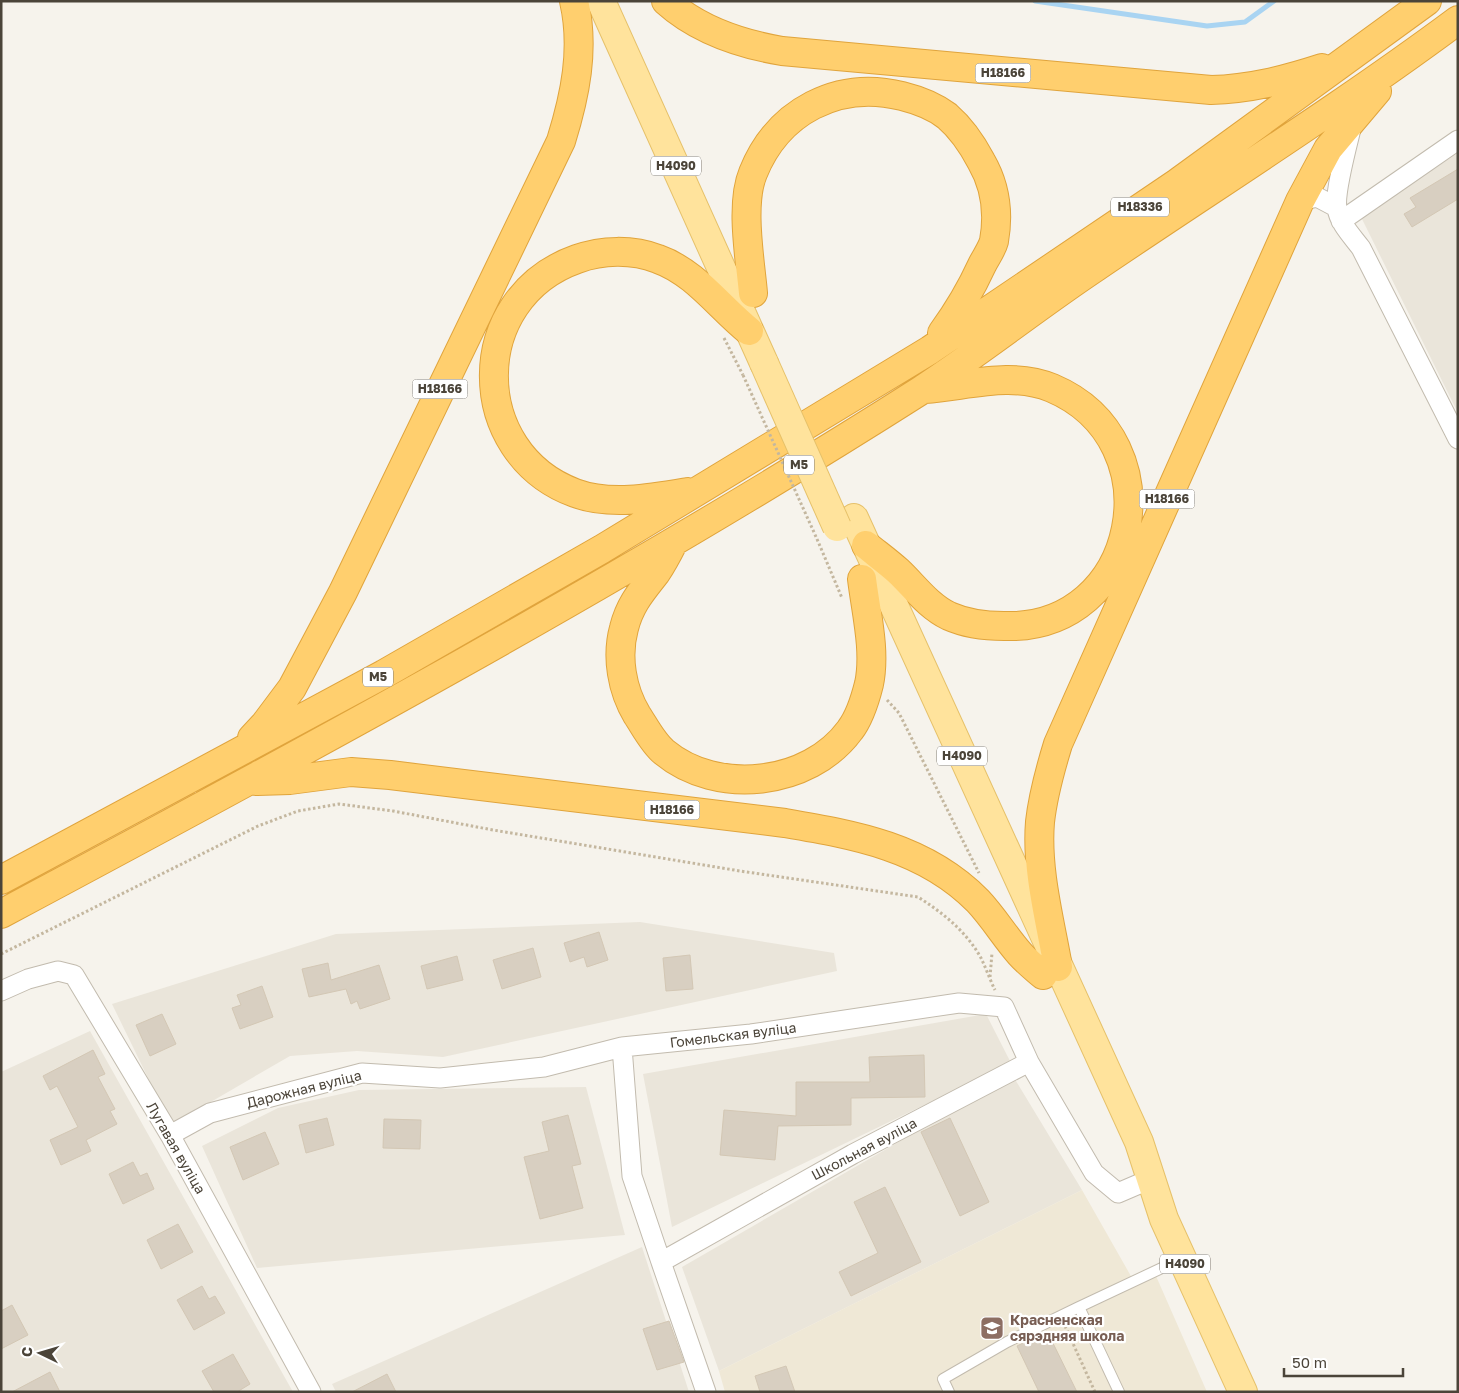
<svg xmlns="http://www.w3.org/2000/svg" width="1459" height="1393" font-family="'Golos Text',sans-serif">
<rect width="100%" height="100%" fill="#f6f3ec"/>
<path fill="#eae5da" d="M1458,153V413L1361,217Z
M640,922L834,953L837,971L443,1057L357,1051L290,1056L171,1125L112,1004L336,934Z
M986,1014L1011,1063L672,1227L643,1074Z
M90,1031L293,1392L1,1391V1072Z
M1013,1076L1082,1190L719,1371L682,1267Z
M586,1087L625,1235L257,1268L202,1146L278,1108L359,1090Z
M642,1247L689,1392H336L332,1384Z"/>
<path fill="#efe8d6" d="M1082,1190L1136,1285L1156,1276L1207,1392H725L719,1371Z"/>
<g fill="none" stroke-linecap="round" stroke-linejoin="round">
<path stroke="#a9d4f2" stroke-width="5" d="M1035,1L1207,26L1245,22L1274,1"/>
</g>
<path fill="#d8cfc1" stroke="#d3c7b4" d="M1458,169V199L1412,227L1404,214L1416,207L1410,198Z
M599,932L608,960L587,967L584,957L570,962L564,943Z
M533,948L541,977L502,989L493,960Z
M690,955L693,989L666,991L663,958Z
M457,956L463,980L427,989L421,966Z
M328,963L331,980L379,965L390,999L360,1009L357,1001L351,1004L346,989L309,997L302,969Z
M262,986L273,1017L240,1029L232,1008L241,1005L237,995Z
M162,1014L176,1044L150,1056L136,1025Z
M93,1050L105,1074L98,1077L115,1109L110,1111L117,1124L86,1140L91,1151L61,1165L50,1140L78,1127L57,1086L50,1090L43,1076Z
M924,1055L925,1097L851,1098V1125L778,1126L775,1160L720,1155L724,1110L796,1116V1082H870L869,1057Z
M568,1115L581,1164L572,1166L583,1208L540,1219L524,1157L549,1151L542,1122Z
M327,1118L334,1145L306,1153L299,1125Z
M950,1118L989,1202L960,1216L921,1132Z
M384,1119L421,1120L420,1149L383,1148Z
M265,1132L279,1164L243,1180L230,1147Z
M133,1162L140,1176L147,1173L154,1189L123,1204L109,1174Z
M885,1187L921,1262L851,1296L839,1272L878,1253L854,1202Z
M178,1224L193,1252L161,1269L147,1240Z
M202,1286L209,1299L215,1296L225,1313L194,1330L177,1300Z
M12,1305L28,1335L1,1349V1311Z
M669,1321L684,1362L657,1370L643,1329Z
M1047,1331L1077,1392H1039L1017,1346Z
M233,1354L250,1384L237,1392H214L202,1371Z
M786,1366L795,1392H760L755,1376Z
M50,1372L60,1392H12Z
M387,1374L396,1392H352Z"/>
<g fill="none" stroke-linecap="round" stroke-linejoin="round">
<g stroke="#c2bbae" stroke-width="12">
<path id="lane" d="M949,1392L943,1379L1007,1342L1079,1307
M1119,1392L1079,1307L1181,1259"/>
</g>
<g stroke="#c2bbae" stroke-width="21">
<path id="street" d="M1352,125C1348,142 1334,193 1337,208C1339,223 1352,236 1361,248L1458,439
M1300,201L1317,197L1336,207
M1341,221L1458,140
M1,991L28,979L58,971L74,975L170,1135L311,1392
M170,1135L210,1113L362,1073L440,1078L544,1067L622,1047
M661,1262L632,1176L622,1047L751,1034L959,1003L1004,1007L1029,1062
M706,1392L661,1262L853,1154L1029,1062L1094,1173L1118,1193L1139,1184"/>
</g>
<g stroke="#e6c16a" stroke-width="30">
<path id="primary" d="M601,1L764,363
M854,518L1139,1142L1164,1219L1243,1392"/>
</g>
<g stroke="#e0a43c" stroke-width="30">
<path id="highway" d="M666,1C697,29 741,44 782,51L1211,90C1250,89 1285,80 1322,68
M753,293C750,259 740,204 753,173C778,111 838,80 902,96C918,100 934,106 947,116C962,129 972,144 981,161C995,185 999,213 994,241C992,249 986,257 982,265C971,289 958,311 942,333
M688,492C653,498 610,506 575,493C467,453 466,298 577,259C602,250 632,249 658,259C695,272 719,307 749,331
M673,543C668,553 662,564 656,573C642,591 630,604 624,628C616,657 622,690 637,715C645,727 653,743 664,752C717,796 809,786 850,730C860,717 865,700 869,684C876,651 866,612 862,579
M866,545C877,554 888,562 898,571C914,586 928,606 949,616C967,624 985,626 1004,626C1140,631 1177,441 1052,388C1011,371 967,386 925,389
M252,738L265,724L292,688L343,592L561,141C575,96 585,49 574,1
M257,781L290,780L351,772L390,775L785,823C855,835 925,847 978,901C994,918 1005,937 1020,954C1027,962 1035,968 1043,975
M1,880L384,674L602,549L930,350L1177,183L1427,1
M1,914C312,748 623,580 920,391C980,352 1036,307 1096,267C1217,185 1341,107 1458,20
M1058,967C1050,921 1036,870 1040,822C1043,795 1050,770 1058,744L1300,201L1328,149L1377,91"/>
</g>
<path stroke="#c4b79f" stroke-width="3" stroke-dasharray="2.5 2.5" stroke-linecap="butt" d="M724,338L743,375
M817,539L842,598
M887,700L899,713L979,873
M1,954L258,826L298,811L339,804L393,811L493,830L740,871L918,897C943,913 966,931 981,958C986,968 990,980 995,990
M990,977L992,953
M1065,1326L1095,1392"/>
<use href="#lane" stroke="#fff" stroke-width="10"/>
<use href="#street" stroke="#fff" stroke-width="19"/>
<use href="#primary" stroke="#ffe39c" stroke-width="28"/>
<use href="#highway" stroke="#ffcf6e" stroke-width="28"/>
<g stroke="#e6c16a" stroke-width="30" stroke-linecap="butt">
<path id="primary-bridge" d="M764,363L837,527"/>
</g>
<path stroke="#c4b79f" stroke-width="3" stroke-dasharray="2.5 2.5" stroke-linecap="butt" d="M743,375L817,539"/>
<use href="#primary-bridge" stroke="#ffe39c" stroke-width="28"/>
</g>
<defs>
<g id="school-square" transform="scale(1.25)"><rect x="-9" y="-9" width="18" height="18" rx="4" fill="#8d6e63" stroke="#fff"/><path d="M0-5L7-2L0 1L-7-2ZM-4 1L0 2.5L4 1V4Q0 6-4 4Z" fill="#fff"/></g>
</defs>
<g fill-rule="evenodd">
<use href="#school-square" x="992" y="1328"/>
</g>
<g text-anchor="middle" stroke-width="4.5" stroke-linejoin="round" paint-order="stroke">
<g fill="#fff" stroke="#817c74" stroke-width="1">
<rect x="975.5" y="63.5" width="55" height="19" rx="4"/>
<rect x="651" y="156.5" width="50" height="19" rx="4"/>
<rect x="1111" y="197.5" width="58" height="19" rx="4"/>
<rect x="412.5" y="379.5" width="55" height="19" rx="4"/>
<rect x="784" y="455.5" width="30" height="19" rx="4"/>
<rect x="1139.5" y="489.5" width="55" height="19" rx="4"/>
<rect x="363" y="667.5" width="30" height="19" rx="4"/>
<rect x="937" y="746.5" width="50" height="19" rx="4"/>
<rect x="644.5" y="800.5" width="55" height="19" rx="4"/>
<rect x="1160" y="1254.5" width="50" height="19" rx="4"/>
</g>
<g font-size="12" font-weight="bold" fill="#4b4439">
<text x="1003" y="77">Н18166</text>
<text x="676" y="170">Н4090</text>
<text x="1140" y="211">Н18336</text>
<text x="440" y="393">Н18166</text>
<text x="799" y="469">М5</text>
<text x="1167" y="503">Н18166</text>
<text x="378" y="681">М5</text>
<text x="962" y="760">Н4090</text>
<text x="672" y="814">Н18166</text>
<text x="1185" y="1268">Н4090</text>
</g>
<g font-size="14" fill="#4b4439" stroke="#fff">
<text transform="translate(733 1035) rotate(-7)" y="5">Гомельская вуліца</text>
<text transform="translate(304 1089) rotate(-14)" y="5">Дарожная вуліца</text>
<text transform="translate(176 1148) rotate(60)" y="5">Лугавая вуліца</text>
<text transform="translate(864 1149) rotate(-28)" y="5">Школьная вуліца</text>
</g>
<g font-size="14" font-weight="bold" fill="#785e54" stroke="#fff" text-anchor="start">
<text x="1010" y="1325">Красненская<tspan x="1010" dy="16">сярэдняя школа</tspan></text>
</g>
</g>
<rect width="1459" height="1393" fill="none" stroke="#4b4439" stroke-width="5"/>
<g transform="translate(40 1353) rotate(275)" stroke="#ffffff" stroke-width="4" paint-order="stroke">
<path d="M0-4L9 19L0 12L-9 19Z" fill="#4b4439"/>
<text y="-8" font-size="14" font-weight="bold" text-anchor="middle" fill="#4b4439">С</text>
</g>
<path d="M1284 1368v8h119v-8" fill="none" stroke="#4b4439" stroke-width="2.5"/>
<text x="1292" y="1368" font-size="15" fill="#4b4439" stroke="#ffffff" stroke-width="4" paint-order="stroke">50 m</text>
</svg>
